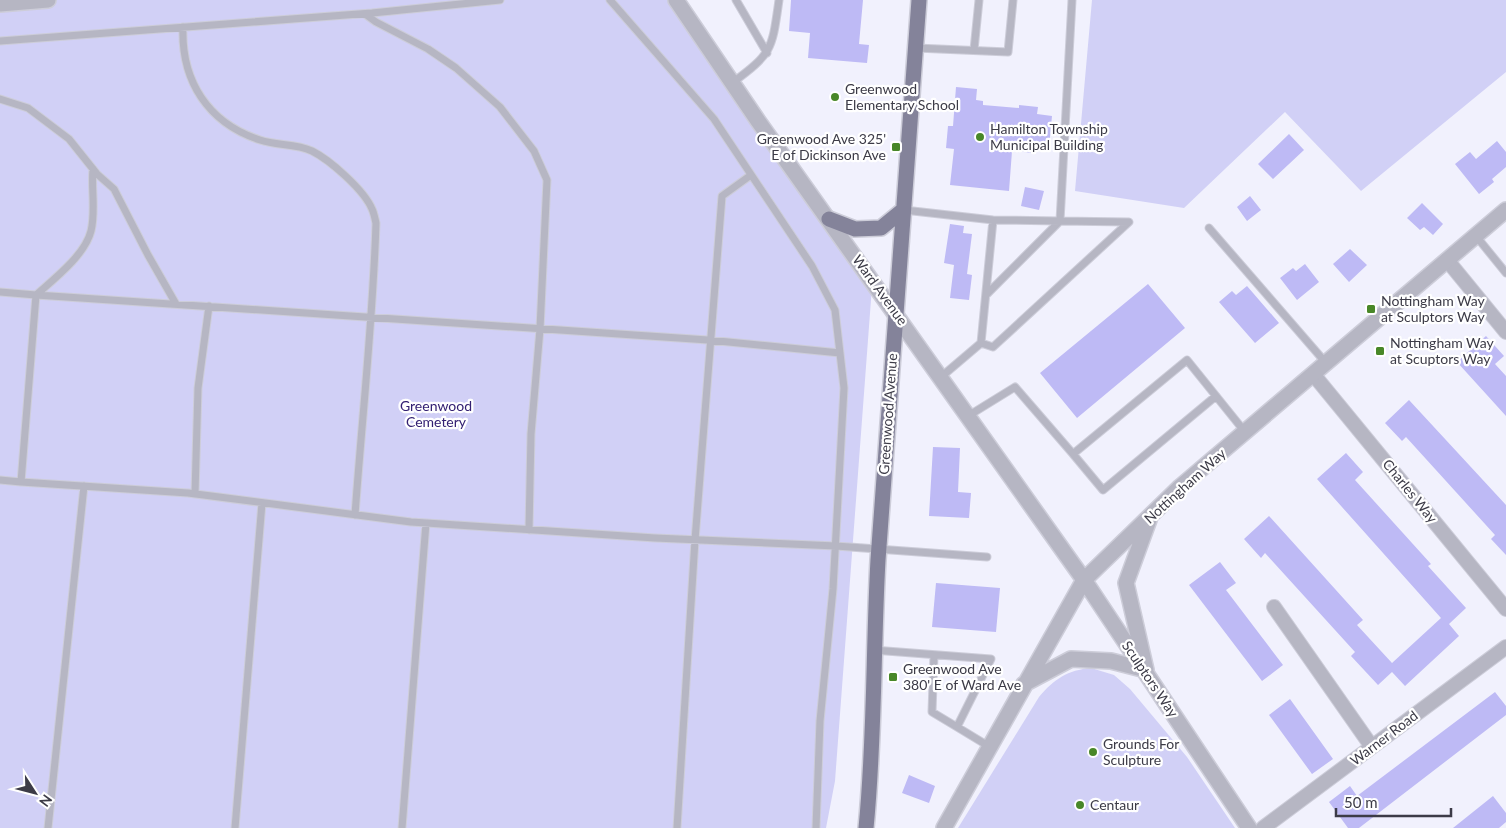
<svg xmlns="http://www.w3.org/2000/svg" width="1506" height="828" font-family="Lato,sans-serif">
<rect width="100%" height="100%" fill="#f1f1fd"/>
<path fill="#d1d0f6" d="M38,0H682L873,273L835,781L826,828H0V3Z
M1092,0H1506V72L1361,191L1285,112L1184,208L1075,191Z
M1091,668L1114,675L1130,689L1187,757L1235,828H958L1039,697C1054,679 1068,670 1091,668Z"/>
<path fill="#bebaf5" d="M791,0H863L859,44L869,45L867,63L808,58L810,33L789,31Z
M956,87L977,89L976,100L983,101V105L1019,108V105L1038,107L1037,114L1052,116L1049,147L1036,146L1034,153L1012,151L1009,191L950,185L954,149L946,148L948,126H953Z
M1289,134L1304,150L1273,179L1258,164Z
M1497,141L1506,152V167L1492,179L1494,182L1479,194L1455,164L1470,152L1476,159Z
M1025,187L1044,191L1039,210L1021,206Z
M1250,196L1261,210L1247,221L1237,207Z
M1422,203L1443,224L1433,235L1424,227L1420,230L1407,218Z
M950,224L964,226L963,233L972,234L967,274L972,275L969,300L950,298L954,265L944,263Z
M1350,249L1367,265L1349,282L1333,264Z
M1305,264L1319,282L1297,300L1280,278L1293,268L1296,271Z
M1148,284L1185,328L1077,418L1040,373Z
M1247,286L1279,323L1255,343L1219,302L1232,291L1236,295Z
M1486,336L1504,356L1495,364L1506,376V416L1457,362Z
M1409,400L1506,505V555L1491,539L1495,535L1406,437L1402,441L1385,423Z
M933,447L960,448L958,492L971,493L969,518L929,516Z
M1346,453L1363,472L1355,480L1431,564L1428,566L1466,608L1449,624L1459,636L1405,686L1392,672L1378,685L1351,656L1355,652L1265,553L1261,558L1244,539L1269,516L1363,620L1357,625L1392,663L1441,618L1317,479Z
M1220,562L1236,583L1226,590L1283,665L1262,681L1189,585Z
M936,583L1000,588L996,632L932,627Z
M1495,692L1506,706V715L1359,828H1348L1329,802L1350,786L1357,796Z
M1290,699L1333,759L1312,774L1269,715Z
M909,775L935,786L929,803L902,793Z
M1493,796L1506,813V822L1499,828H1453Z"/>
<g fill="none" stroke-linecap="round" stroke-linejoin="round">
<g stroke="#cdcdd9" stroke-width="9">
<path id="service" d="M610,0L714,119L812,266L835,310L844,388L833,589L820,721L816,828
M736,0L767,53
M365,14L376,22L428,49L456,68L500,107L534,151L547,180L540,329L531,434L529,530
M183,27C181,81 208,123 260,140C277,146 295,143 312,151C330,160 364,190 372,209C374,213 375,219 376,223C373,321 362,418 355,515
M0,41L372,13L500,0
M916,48L1008,52L1013,0
M974,50L979,0
M732,83C773,53 772,49 779,0
M0,99L28,108L69,139L97,174L114,189L148,255L176,304
M904,210L993,220L1060,221L1072,0
M1209,228L1326,363
M1476,236L1506,273
M0,292L36,295L21,482L0,480
M36,295L708,340L840,353
M36,295C54,279 85,255 91,231C96,211 91,189 93,169
M981,343L993,347L1129,222L1060,221L986,295
M941,377L981,343L993,220
M968,416L1015,387L1073,454L1187,360L1245,432
M1073,454L1103,490L1216,396
M21,482L188,493L411,522L655,538L836,546L987,557
M195,494L198,388L209,306
M873,650L991,659L957,727L990,747
M934,655L932,712L957,727
M48,828L84,486
M235,828L262,503
M402,828L426,523
M677,828L695,540L722,196L751,175"/>
</g>
<g stroke="#cdcdd9" stroke-width="16">
<path id="minor" d="M1447,260L1506,332
M1313,374L1506,609
M1274,607L1372,747
M1263,828L1506,647"/>
</g>
<g stroke="#cdcdd9" stroke-width="18">
<path id="tertiary" d="M676,0L758,121L1084,580L1249,828
M0,4L48,0
M1024,684L1071,659L1111,661L1146,670L1126,583L1149,520
M944,828L1084,580L1180,487L1506,210"/>
</g>
<g stroke="#cdcdd9" stroke-width="18">
<path id="primary" d="M829,219L855,229L881,228L903,210
M866,828C875,739 873,649 878,560L919,0"/>
</g>
<use href="#service" stroke="#b6b6c3" stroke-width="7"/>
<use href="#minor" stroke="#b6b6c3" stroke-width="14"/>
<use href="#tertiary" stroke="#b6b6c3" stroke-width="15"/>
<use href="#primary" stroke="#84839a" stroke-width="15"/>
</g>
<g fill="#488728" stroke="#fff" stroke-width="2">
<circle cx="835" cy="97" r="5"/>
<circle cx="980" cy="137" r="5"/>
<rect x="891" y="142" width="10" height="10" rx="2.5"/>
<rect x="1366" y="304" width="10" height="10" rx="2.5"/>
<rect x="1375" y="346" width="10" height="10" rx="2.5"/>
<rect x="888" y="672" width="10" height="10" rx="2.5"/>
<circle cx="1093" cy="752" r="5"/>
<circle cx="1080" cy="805" r="5"/>
</g>
<g text-anchor="middle" stroke-width="4.5" stroke-linejoin="round" paint-order="stroke">
<g font-size="14" fill="#3c3b47" stroke="#fff" text-anchor="start">
<text x="845" y="94">Greenwood<tspan x="845" dy="16">Elementary School</tspan></text>
<text x="990" y="134">Hamilton Township<tspan x="990" dy="16">Municipal Building</tspan></text>
<text x="886" y="144" text-anchor="end">Greenwood Ave 325'<tspan x="886" dy="16">E of Dickinson Ave</tspan></text>
<text x="1381" y="306">Nottingham Way<tspan x="1381" dy="16">at Sculptors Way</tspan></text>
<text x="1390" y="348">Nottingham Way<tspan x="1390" dy="16">at Scuptors Way</tspan></text>
<text x="903" y="674">Greenwood Ave<tspan x="903" dy="16">380' E of Ward Ave</tspan></text>
<text x="1103" y="749">Grounds For<tspan x="1103" dy="16">Sculpture</tspan></text>
<text x="1090" y="810">Centaur</text>
</g>
<g font-size="14" fill="#3c3b47" stroke="#fff">
<text transform="translate(880 290) rotate(54)" y="5">Ward Avenue</text>
<text transform="translate(888 414) rotate(-86)" y="5">Greenwood Avenue</text>
<text transform="translate(1185 486) rotate(-42)" y="5">Nottingham Way</text>
<text transform="translate(1410 491) rotate(51)" y="5">Charles Way</text>
<text transform="translate(1150 679) rotate(56)" y="5">Sculptors Way</text>
<text transform="translate(1384 738) rotate(-37)" y="5">Warner Road</text>
</g>
<g font-size="14" fill="#332072" stroke="#fff">
<text x="436" y="411">Greenwood<tspan x="436" dy="16">Cemetery</tspan></text>
</g>
</g>
<g transform="translate(35 793) rotate(126)" stroke="#ffffff" stroke-width="4" paint-order="stroke">
<path d="M0-4L9 19L0 12L-9 19Z" fill="#3c3b47"/>
<text y="-8" font-size="14" font-weight="bold" text-anchor="middle" fill="#3c3b47">N</text>
</g>
<path d="M1336 808v8h115v-8" fill="none" stroke="#3c3b47" stroke-width="2.5"/>
<text x="1344" y="808" font-size="15" fill="#3c3b47" stroke="#ffffff" stroke-width="4" paint-order="stroke">50 m</text>
</svg>
